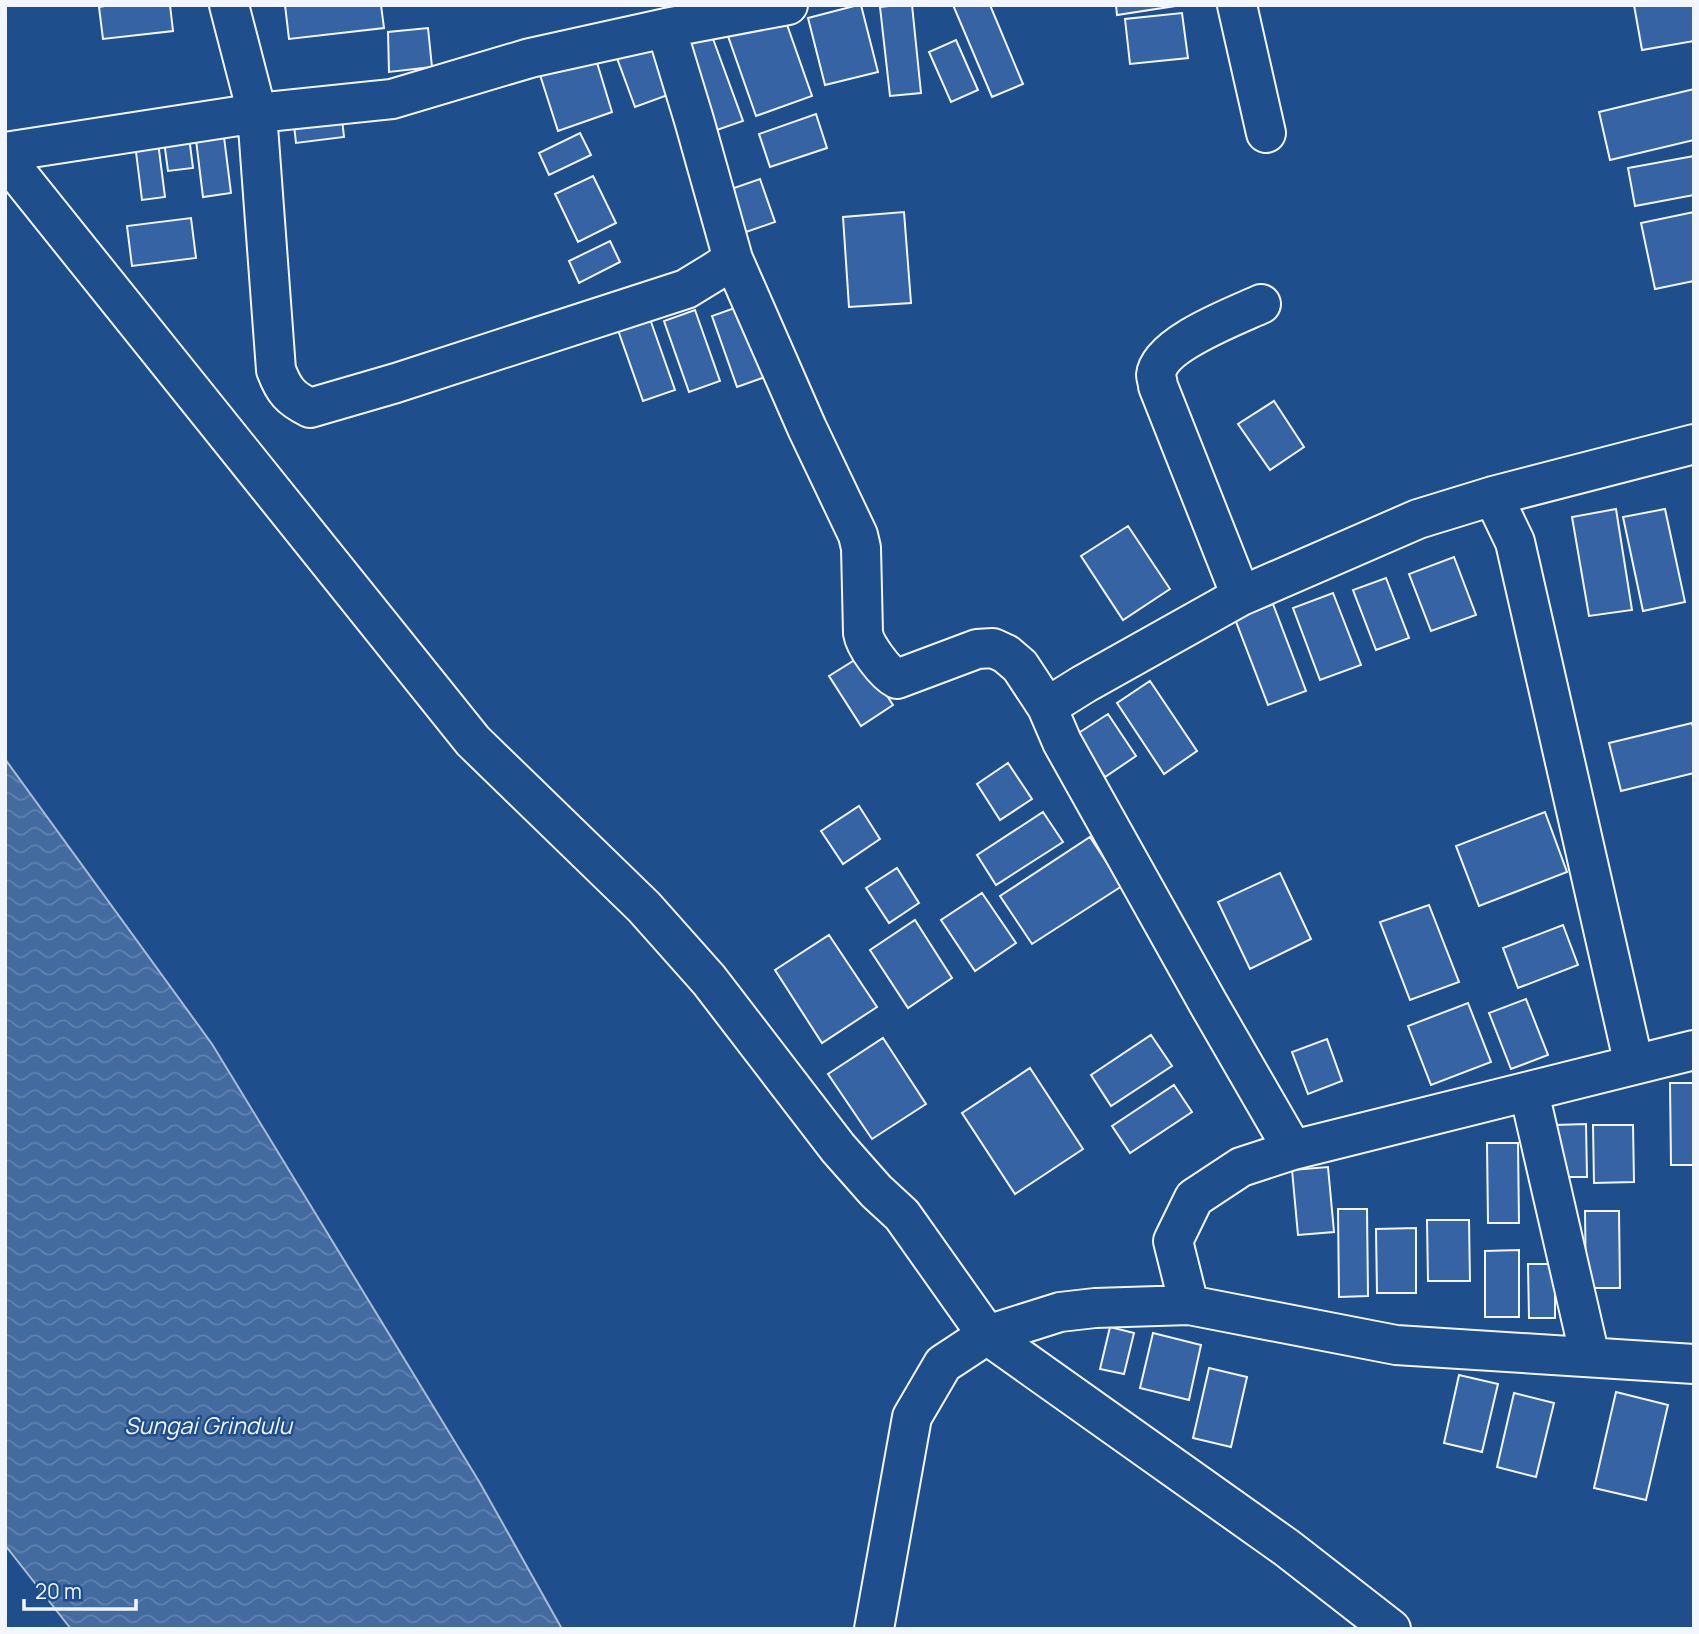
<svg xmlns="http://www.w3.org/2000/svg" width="1699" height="1634" font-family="Manrope,sans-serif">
<defs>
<pattern id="water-waves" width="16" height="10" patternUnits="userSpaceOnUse" patternTransform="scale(1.75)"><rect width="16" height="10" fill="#446ba0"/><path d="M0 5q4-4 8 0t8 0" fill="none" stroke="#5f81ae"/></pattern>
</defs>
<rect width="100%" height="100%" fill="#1f4e8c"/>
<path fill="url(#water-waves)" stroke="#a8bbd7" stroke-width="2" d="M5,759L212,1044L480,1483L562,1629H71L5,1545Z"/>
<path fill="#3563a3" stroke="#f2f6ff" stroke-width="2" d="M110,5H170L173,31L103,39L99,7Z
M285,5H381L384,28L289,39Z
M858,5H861L878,72L825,85L808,18Z
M897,5H912L921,93L890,96L880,7Z
M953,5H990L1023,84L992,97Z
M1116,5H1182L1117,15Z
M1634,5H1694V41L1642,50Z
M1182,13L1188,58L1130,64L1125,19Z
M784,16L812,96L756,116L728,36Z
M428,28L432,67L389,72L388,32Z
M655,35L676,92L635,107L614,50Z
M712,36L743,121L711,132L681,47Z
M956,40L978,90L951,102L929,52Z
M595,56L612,112L558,131L540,75Z
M1694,89V140L1610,160L1599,112Z
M816,114L827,148L770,167L759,134Z
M342,119L344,137L296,143L294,125Z
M580,133L591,155L549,175L539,153Z
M189,137L193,168L168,171L164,141Z
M224,137L231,193L203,197L196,140Z
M158,142L165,197L142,200L135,144Z
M1694,156V195L1635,206L1628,168Z
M593,176L616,223L578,242L555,194Z
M760,179L775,222L746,232L731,189Z
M904,212L911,303L849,307L843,217Z
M1694,212V281L1655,289L1641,223Z
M191,218L196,258L132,266L127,226Z
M610,241L620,262L579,283L569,261Z
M743,305L768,376L737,387L712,316Z
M695,310L720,381L689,392L664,321Z
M650,319L675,390L643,401L618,330Z
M1274,401L1304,447L1270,470L1238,424Z
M1616,509L1632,610L1589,616L1572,517Z
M1665,509L1685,602L1643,611L1623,517Z
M1128,526L1170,589L1123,620L1081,556Z
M1454,557L1476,615L1431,631L1409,574Z
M1386,578L1409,638L1376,650L1353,590Z
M1333,593L1361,665L1320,680L1293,608Z
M1273,604L1306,691L1268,705L1235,619Z
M861,656L893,705L861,726L829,676Z
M1150,681L1197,751L1164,774L1117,703Z
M1108,714L1136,756L1105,777L1077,734Z
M1692,723L1694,731V773L1621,791L1609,743Z
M1008,763L1032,799L1000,820L977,784Z
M859,806L880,839L843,864L821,831Z
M1043,812L1063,842L996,885L977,855Z
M1545,812L1567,872L1479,906L1456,846Z
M1090,837L1122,886L1032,944L1000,896Z
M897,868L919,903L889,923L866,888Z
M1280,873L1311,939L1250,969L1218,902Z
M982,893L1016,943L975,971L941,920Z
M1429,905L1459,982L1410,1000L1380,922Z
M915,920L952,978L908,1008L870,950Z
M1563,925L1578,965L1518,988L1503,948Z
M829,935L877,1007L822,1043L775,970Z
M1526,999L1548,1055L1511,1069L1489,1013Z
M1468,1003L1491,1062L1431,1085L1408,1026Z
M1151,1035L1172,1066L1111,1106L1091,1075Z
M883,1038L926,1104L872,1139L828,1074Z
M1327,1039L1342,1081L1308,1094L1292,1052Z
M1030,1068L1083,1149L1015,1194L962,1113Z
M1670,1083H1694V1165H1671Z
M1174,1085L1192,1112L1130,1153L1112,1126Z
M1586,1124L1587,1177H1555V1125Z
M1593,1125H1633L1634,1182L1594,1183Z
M1487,1143H1518L1519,1223H1488Z
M1328,1167L1334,1232L1298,1235L1292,1170Z
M1338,1209H1367L1368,1296L1339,1297Z
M1585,1211H1619L1620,1288H1586Z
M1427,1220H1469L1470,1281H1428Z
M1416,1228V1293H1377L1376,1229Z
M1519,1250V1317H1485V1251Z
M1528,1264H1555V1318H1529Z
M1110,1327L1134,1333L1124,1374L1100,1369Z
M1153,1333L1201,1345L1189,1400L1140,1388Z
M1209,1368L1247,1377L1231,1447L1193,1438Z
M1459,1375L1498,1384L1482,1452L1444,1443Z
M1616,1392L1668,1405L1646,1500L1594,1488Z
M1514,1393L1554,1403L1536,1477L1497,1467Z"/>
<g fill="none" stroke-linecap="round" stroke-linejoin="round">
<g stroke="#f2f6ff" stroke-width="42">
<path id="minor" d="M229,5L257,113L276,370C284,391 290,398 310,408L396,383L686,289L717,270L733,259L694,120L666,28
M1237,5L1266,133
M5,152L257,113L392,99L530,58L666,28L788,5
M5,158L473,741L644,907L709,980L838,1148L876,1191L902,1215L987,1335L1287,1548L1391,1629
M733,259L807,428L858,535L861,548L863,633C865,646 885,673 897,679L977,649L993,648L1006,654L1020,666L1047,707
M1493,496L1515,542L1634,1065
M1241,596L1158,386C1158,383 1156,377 1156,375C1159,344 1235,316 1261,304
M1529,1092L1590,1357
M1293,1150L1208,1003L1062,742L1047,707L1084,684L1241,596L1418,519L1493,496L1694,444
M1189,1305L1173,1241L1194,1198L1241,1167L1293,1150L1694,1050
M874,1629L912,1417L943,1364L987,1335L1060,1312L1095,1308L1189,1305L1396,1345L1694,1364"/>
</g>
<use href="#minor" stroke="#1f4e8c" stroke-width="38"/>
</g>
<g text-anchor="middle" stroke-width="5" stroke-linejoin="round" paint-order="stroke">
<g font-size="23" font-style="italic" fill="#f2f6ff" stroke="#1f4e8c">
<text x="208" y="1434">Sungai Grindulu</text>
</g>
</g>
<rect width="1699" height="1634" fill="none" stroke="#f2f6ff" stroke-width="14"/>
<path d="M24 1599v10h112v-10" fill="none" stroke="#f2f6ff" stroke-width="3.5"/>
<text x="35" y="1599" font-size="21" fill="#f2f6ff" stroke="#1f4e8c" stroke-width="5" paint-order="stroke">20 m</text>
</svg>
